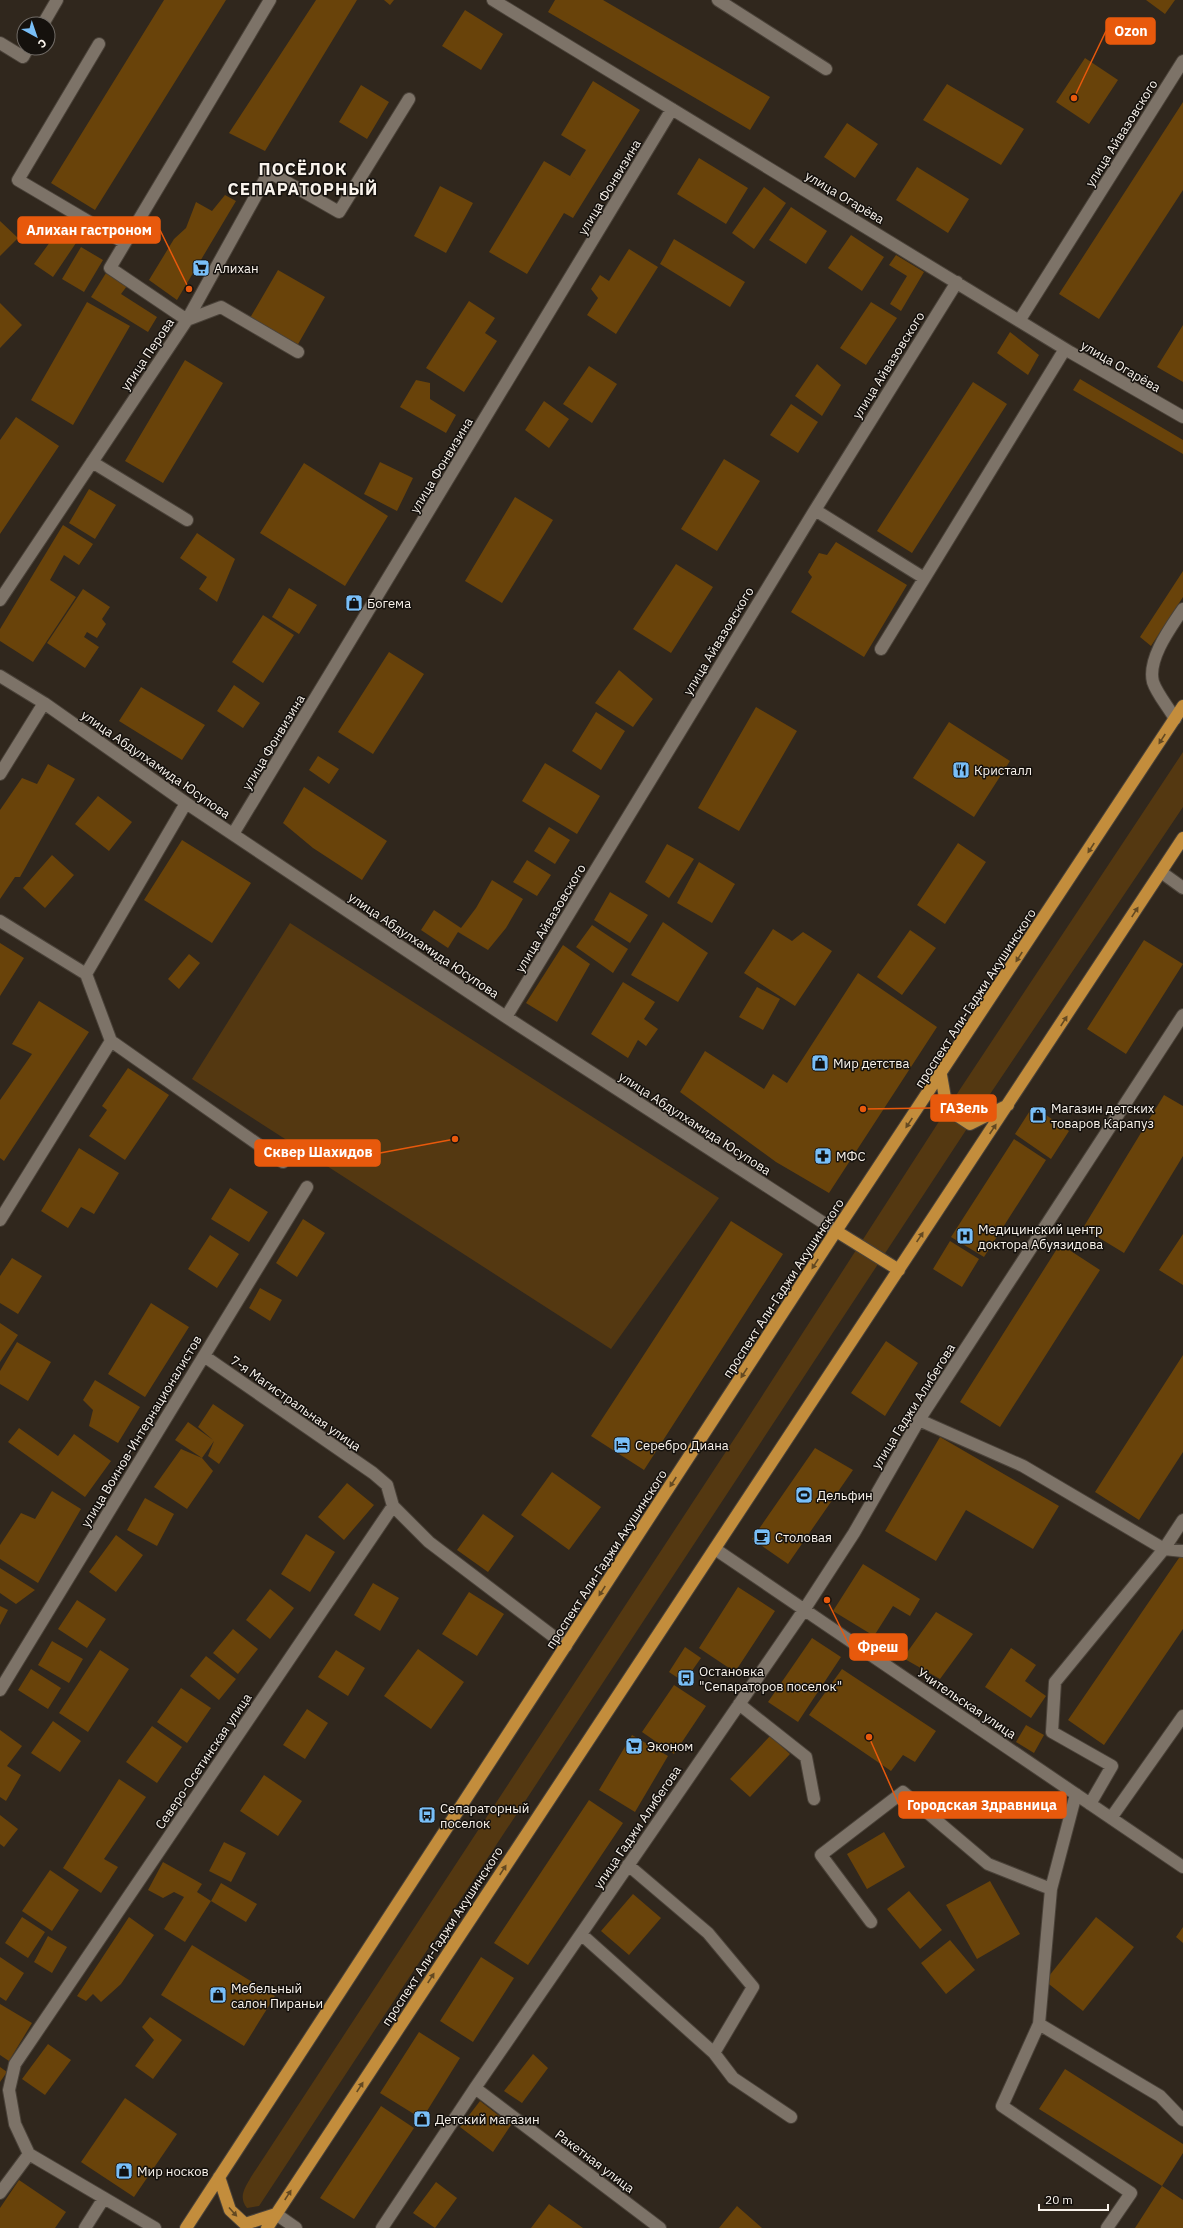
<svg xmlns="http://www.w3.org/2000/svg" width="1183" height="2228" font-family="'IBM Plex Sans',sans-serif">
<rect width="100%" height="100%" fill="#30271d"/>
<path fill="#543811" d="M1183,752V807L970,1124L263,2200L259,2206L247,2208C238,2197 245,2188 251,2177L744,1424L947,1109Z
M290,923L719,1198L611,1349L192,1079Z"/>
<path fill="#69430a" d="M164,0H226L95,210L51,183Z
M316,0H357L265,151L229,133Z
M384,0H394L390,5Z
M555,0H603L770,97L750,130L548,12Z
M1146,0H1175L1165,14Z
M465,10L503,34L481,70L442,46Z
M1085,58L1118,80L1089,124L1056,102Z
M593,81L640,110L573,218L564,213L527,274L489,252L544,161L582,183L570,176L586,150L561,135Z
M947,84L1024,129L1001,165L923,120Z
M361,85L389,102L367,139L339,122Z
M1183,102V190L1099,319L1059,294Z
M847,123L878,144L855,178L824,157Z
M699,158L748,188L726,224L677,194Z
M917,167L969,199L948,233L896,200Z
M440,186L473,203L446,253L414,236Z
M764,187L786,203L754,249L732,233Z
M225,195L236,201L177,300L149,280L174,239L186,228L196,202L212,211Z
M791,207L827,231L806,264L769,240Z
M0,221L18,238L0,256Z
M58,231L76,243L53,277L34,264Z
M851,235L884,257L862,291L828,268Z
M674,239L745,282L730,307L660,264Z
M81,247L103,260L84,292L62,279Z
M629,249L658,267L616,334L587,315L598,298L591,289L600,275L609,281Z
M896,255L924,272L901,311L890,304L907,276L889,265Z
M278,270L325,297L297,346L250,318Z
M106,273L127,286L121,294L157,317L148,332L91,297Z
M469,301L495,318L485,333L497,341L464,392L426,368Z
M87,302L130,326L73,425L31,400Z
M871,302L897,318L866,365L840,348Z
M0,303L22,325L0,348Z
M1183,325V382L1157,367Z
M1010,332L1039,355L1028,375L997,353Z
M185,360L223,383L163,483L125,461Z
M817,364L841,385L822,416L795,396Z
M589,366L617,384L592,423L563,404Z
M1080,379L1183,440V454L1073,390Z
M416,380L430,383V399L456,415L446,433L400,407Z
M973,382L1007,404L912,553L877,531Z
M544,401L569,419L549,448L525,430Z
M791,404L818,422L798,453L770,435Z
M16,417L59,446L0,534V440Z
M724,459L760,481L717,551L681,529Z
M380,462L413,478L397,511L364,494Z
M304,463L388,516L345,586L260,533Z
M89,489L116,505L95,539L69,523Z
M515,497L553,520L502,603L465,581Z
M63,525L93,544L79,565L64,555L50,580L76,597L33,662L0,641V629Z
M197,533L235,559L217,602L199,589L207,577L180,558Z
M836,542L907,585L864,657L791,612L812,577L808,572L819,553L827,555Z
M676,564L713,587L671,653L633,629Z
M1183,571V597L1151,646L1140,637Z
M289,588L317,605L299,634L272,617Z
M83,589L110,607L102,619L106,624L97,638L87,632L84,637L99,647L85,668L47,643Z
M263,615L294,635L263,683L232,662Z
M389,652L424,674L373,754L338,732Z
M619,670L653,699L633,727L595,703Z
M234,685L260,703L243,728L217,711Z
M141,687L205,725L182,760L119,721Z
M756,707L797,731L739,831L698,808Z
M596,712L625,731L601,770L572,751Z
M949,722L1010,761L974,817L913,778Z
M318,756L339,769L329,784L309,770Z
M545,763L600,796L577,834L522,801Z
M48,764L75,779L20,877H15L0,899V810L22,778L37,784Z
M304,787L387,841L362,880L313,848L283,823Z
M98,796L132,822L109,851L75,824Z
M549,827L570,840L555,864L534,851Z
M182,840L251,883L212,943L144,900Z
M958,843L986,862L945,924L917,905Z
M667,844L694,859L669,898L645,882Z
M52,855L74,875L45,908L23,888Z
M527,860L551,875L537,896L513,882Z
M699,862L735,884L712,923L677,903Z
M492,880L523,899L506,928L488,950L458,932L448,948L421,930L434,910L461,928L476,908Z
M610,892L648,915L630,943L594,920Z
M663,922L708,953L678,1002L631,975Z
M592,925L628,949L613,973L576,947Z
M773,929L792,941L803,932L832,951L795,1006L744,973Z
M910,930L936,948L902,995L877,977Z
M1144,940L1183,964L1126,1054L1087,1029Z
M0,943L24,958L0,996Z
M563,945L590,964L557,1022L526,1003Z
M189,954L200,963L179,989L168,979Z
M858,973L937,1027L829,1193L776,1162L680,1092L705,1051L764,1089L773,1074L787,1083Z
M623,982L655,1002L644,1019L658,1029L646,1046L638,1040L628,1058L591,1034Z
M757,987L780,999L763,1030L739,1017Z
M39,1001L89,1032L4,1161L0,1158V1100L32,1054L12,1044Z
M128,1068L169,1095L125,1160L89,1136L107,1110L102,1106Z
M1164,1095L1183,1106V1156L1124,1253L1083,1228Z
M1033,1106L1069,1131L1051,1159L1015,1134Z
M1014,1139L1046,1160L984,1257L951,1237Z
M79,1148L119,1173L94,1214L81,1207L68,1228L41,1211Z
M230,1188L268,1212L249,1242L211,1219Z
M303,1219L325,1233L297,1277L276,1263Z
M731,1221L783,1254L644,1470L591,1436Z
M1183,1234V1285L1159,1270Z
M210,1235L239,1254L217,1288L188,1269Z
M950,1241L979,1259L962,1287L933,1269Z
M1060,1244L1100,1270L1000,1427L960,1402Z
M12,1258L42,1276L18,1314L0,1303V1276Z
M260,1288L282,1300L270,1321L249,1308Z
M151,1303L189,1327L145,1397L108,1374Z
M0,1323L18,1335L0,1362Z
M886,1341L918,1363L885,1416L851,1393Z
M17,1342L51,1362L28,1401L0,1384V1371Z
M1183,1355V1452L1139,1520L1095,1492Z
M95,1380L140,1407L118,1443L89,1426L93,1410L83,1400Z
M213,1404L244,1425L219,1464L208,1456L214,1441L202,1458L213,1471L187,1509L154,1487L181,1449L202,1458L175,1440L188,1422L213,1440L198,1427Z
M19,1428L58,1456L74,1434L111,1461L85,1497L8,1442Z
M940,1437L1059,1506L1033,1549L966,1510L936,1561L885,1531Z
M815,1448L853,1470L788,1564L752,1539Z
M552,1472L601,1507L569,1550L521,1515Z
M347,1483L374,1505L344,1540L318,1517Z
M52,1491L81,1509L38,1583L0,1559V1545L21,1513L35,1519Z
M145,1498L174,1514L157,1546L127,1530Z
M483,1514L514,1536L488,1572L457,1550Z
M306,1534L335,1552L310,1592L281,1574Z
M116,1535L143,1555L116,1592L89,1572Z
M1181,1555L1183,1557V1629L1104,1745L1068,1720Z
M863,1564L920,1599L910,1616L893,1606L874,1636L833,1611Z
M0,1568L35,1590L16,1604L0,1593Z
M373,1583L399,1598L380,1631L354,1615Z
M738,1587L775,1611L735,1672L699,1648Z
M270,1589L294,1608L270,1639L246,1620Z
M469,1592L504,1614L477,1656L442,1634Z
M77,1600L106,1619L87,1648L58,1629Z
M0,1606L8,1610L0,1625Z
M936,1612L973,1634L940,1679L903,1658Z
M233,1629L258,1649L238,1674L213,1653Z
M812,1638L841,1657L798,1722L768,1702Z
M52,1641L83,1659L69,1683L38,1665Z
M685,1647L701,1658L684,1682L669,1672Z
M1011,1648L1036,1665L1025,1681L1046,1696L1031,1718L985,1687Z
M418,1649L464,1682L431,1729L384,1696Z
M100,1650L129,1669L88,1732L59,1713Z
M336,1650L365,1668L348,1696L318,1677Z
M206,1656L236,1679L219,1700L190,1676Z
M31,1669L61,1688L48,1709L18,1690Z
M842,1669L936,1731L915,1762L903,1755L891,1771L809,1715Z
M674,1685L706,1706L674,1754L642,1732Z
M181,1688L211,1708L187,1743L157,1722Z
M307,1709L328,1723L305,1759L283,1745Z
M53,1721L81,1741L60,1772L31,1753Z
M1026,1725L1044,1735L1034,1753L1016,1742Z
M152,1726L182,1747L157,1783L126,1762Z
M0,1730L22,1746L7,1766L21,1775L6,1801L0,1797Z
M632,1735L668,1756L635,1812L599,1790Z
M770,1736L790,1754L750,1797L730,1779Z
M264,1775L302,1801L278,1836L240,1811Z
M119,1779L146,1797L104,1859L118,1867L101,1893L63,1868Z
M589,1800L623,1823L528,1965L494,1943Z
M0,1815L18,1829L4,1847L0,1844Z
M884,1832L905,1867L867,1889L847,1854Z
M224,1842L246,1853L231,1882L209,1871Z
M163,1862L202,1884L197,1892L211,1901L185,1942L164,1929L184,1897L174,1892L163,1898L148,1890Z
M50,1870L79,1890L52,1931L22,1911Z
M990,1881L1020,1934L977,1959L946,1905Z
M221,1883L257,1904L246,1922L211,1901Z
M909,1891L942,1930L920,1949L887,1909Z
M633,1894L661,1918L629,1955L601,1931Z
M22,1917L45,1932L28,1958L5,1943Z
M129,1917L154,1935L121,1984L101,2002L93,1994L86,2001L77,1996Z
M1096,1917L1134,1947L1083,2011L1045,1981Z
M1183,1927V1943L1176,1937Z
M48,1936L67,1947L52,1973L34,1962Z
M950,1940L975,1970L946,1994L921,1963Z
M192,1945L275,1996L244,2046L161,1995Z
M0,1957L24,1973L6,2001L0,1997Z
M481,1957L514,1978L473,2042L440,2021Z
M0,2004L32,2023L9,2061L0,2055Z
M150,2017L182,2040L153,2079L135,2066L154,2040L142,2027Z
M419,2032L460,2058L422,2119L380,2093Z
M48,2044L71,2060L45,2095L22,2079Z
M533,2054L548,2068L522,2103L504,2091Z
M0,2067L7,2072L0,2082Z
M1065,2069L1183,2144V2153L1162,2186L1039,2109Z
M125,2098L177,2134L134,2197L81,2162Z
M480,2101L511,2125L493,2152L460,2127Z
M381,2106L414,2128L354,2219L320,2198Z
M19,2180L66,2212L55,2228H0V2208Z
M436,2182L457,2198L435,2228L413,2213Z
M1162,2186L1183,2200V2228H1135Z
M549,2204L583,2228H531Z
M737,2206L762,2228H719Z"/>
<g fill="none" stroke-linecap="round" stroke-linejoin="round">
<g stroke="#4a4239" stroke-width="14">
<path id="minor" d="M493,0L1070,352L1183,417
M718,0L826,69
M43,24L57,0
M0,43L23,57L28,48
M99,44L18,180L125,243
M187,320L269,172L339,212L409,99
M187,320L221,307L298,352
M1019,321L1183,61
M92,462L187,520
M815,510L924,578
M0,600L187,320L110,268L270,0
M881,649L1065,349
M0,676L44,703L186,803L506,1017L836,1231
M1175,719C1169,708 1157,694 1153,682C1147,659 1171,627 1183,609
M0,774L44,703
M233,834L672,109
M1161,872L1183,888
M0,921L86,974L111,1041L283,1162
M86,974L186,803
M506,1017L815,510L957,282
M0,1220L111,1041
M919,1420L1023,1466L1164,1549L1055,1682L1052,1732L1112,1766L1090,1804
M393,1506L429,1542L566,1646
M1183,1520L1164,1549L1183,1551
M715,1549L1183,1867
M0,1690L307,1187
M739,1704L806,1757L814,1799
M1076,1794L1051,1889L1039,2024L1002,2106L1131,2193L1107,2228
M1111,1818L1183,1716
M628,1865L708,1933L753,1987L714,2053
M871,1922L821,1855L903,1792L988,1864L1051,1889
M581,1934L714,2053L733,2078L791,2117
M1039,2024L1160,2096L1183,2120
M475,2088L660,2228
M0,2193L29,2154
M276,2214L296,2228
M85,2228L104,2198
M155,2228L29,2154L15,2124L9,2090L15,2064L393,1506L387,1485L373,1473L204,1356
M382,2228L475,2088L804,1610L854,1533L919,1420L1183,1015"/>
</g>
<g stroke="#4a4239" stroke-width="14">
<path id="major" d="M941,1075L947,1109L970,1124L1008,1105
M836,1231L899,1270
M219,2177L230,2210L245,2224L276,2214
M186,2228L836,1231L1183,706
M267,2228L1183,838"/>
</g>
<use href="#minor" stroke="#7d7368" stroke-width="12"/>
<use href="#major" stroke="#c38d3c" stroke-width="12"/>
</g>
<defs><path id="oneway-solid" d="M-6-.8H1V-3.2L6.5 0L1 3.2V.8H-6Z"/></defs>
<g fill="#634922">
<use href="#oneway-solid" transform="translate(1162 739) rotate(123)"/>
<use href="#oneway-solid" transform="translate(1091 848) rotate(123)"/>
<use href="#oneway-solid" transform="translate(1135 912) rotate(-57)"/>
<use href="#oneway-solid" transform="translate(1019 957) rotate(123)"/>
<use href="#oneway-solid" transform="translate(1064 1021) rotate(-57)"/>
<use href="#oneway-solid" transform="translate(909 1123) rotate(124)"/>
<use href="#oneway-solid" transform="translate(993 1129) rotate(-56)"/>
<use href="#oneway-solid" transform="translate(920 1237) rotate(-56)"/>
<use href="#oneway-solid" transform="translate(815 1264) rotate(123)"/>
<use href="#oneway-solid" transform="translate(744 1373) rotate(123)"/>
<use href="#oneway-solid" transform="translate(673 1482) rotate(123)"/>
<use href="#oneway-solid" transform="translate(602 1591) rotate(123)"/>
<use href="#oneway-solid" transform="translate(503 1870) rotate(-57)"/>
<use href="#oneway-solid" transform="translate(431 1978) rotate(-57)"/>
<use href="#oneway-solid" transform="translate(360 2087) rotate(-57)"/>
<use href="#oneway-solid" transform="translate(288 2195) rotate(-57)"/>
<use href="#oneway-solid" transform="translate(233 2212) rotate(48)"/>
</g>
<defs>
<g id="supermarket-square" transform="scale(0.9)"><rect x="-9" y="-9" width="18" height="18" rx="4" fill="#79bff8" stroke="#15110d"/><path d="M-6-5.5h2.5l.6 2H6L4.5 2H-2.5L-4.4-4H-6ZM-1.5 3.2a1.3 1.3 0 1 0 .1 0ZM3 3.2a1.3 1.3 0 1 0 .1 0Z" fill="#111"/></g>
<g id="shop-square" transform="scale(0.9)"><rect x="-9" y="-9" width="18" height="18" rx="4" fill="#79bff8" stroke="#15110d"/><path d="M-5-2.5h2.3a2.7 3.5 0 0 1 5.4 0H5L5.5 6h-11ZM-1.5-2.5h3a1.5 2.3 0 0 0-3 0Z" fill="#111"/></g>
<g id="restaurant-square" transform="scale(0.9)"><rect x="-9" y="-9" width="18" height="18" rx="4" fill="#79bff8" stroke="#15110d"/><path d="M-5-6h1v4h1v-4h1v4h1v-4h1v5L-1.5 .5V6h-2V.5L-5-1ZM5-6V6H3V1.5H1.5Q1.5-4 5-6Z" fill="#111"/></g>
<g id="pharmacy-square" transform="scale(0.9)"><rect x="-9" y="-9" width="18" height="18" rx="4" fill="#79bff8" stroke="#15110d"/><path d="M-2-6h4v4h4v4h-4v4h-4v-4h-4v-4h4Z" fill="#111"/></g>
<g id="hospital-square" transform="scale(0.9)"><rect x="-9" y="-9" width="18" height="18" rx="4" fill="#79bff8" stroke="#15110d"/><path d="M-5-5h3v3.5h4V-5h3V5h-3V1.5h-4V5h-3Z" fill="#111"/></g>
<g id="hotel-square" transform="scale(0.9)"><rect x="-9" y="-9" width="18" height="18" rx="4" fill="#79bff8" stroke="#15110d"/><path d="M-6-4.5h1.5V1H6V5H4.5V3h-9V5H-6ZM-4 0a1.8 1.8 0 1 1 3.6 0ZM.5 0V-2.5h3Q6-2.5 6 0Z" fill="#111"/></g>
<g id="stadium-square" transform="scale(0.9)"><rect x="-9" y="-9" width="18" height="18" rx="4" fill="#79bff8" stroke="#15110d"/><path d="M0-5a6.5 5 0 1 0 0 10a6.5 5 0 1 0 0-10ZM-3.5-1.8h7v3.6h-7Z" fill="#111"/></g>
<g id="cafe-square" transform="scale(0.9)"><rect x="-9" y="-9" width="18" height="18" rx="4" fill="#79bff8" stroke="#15110d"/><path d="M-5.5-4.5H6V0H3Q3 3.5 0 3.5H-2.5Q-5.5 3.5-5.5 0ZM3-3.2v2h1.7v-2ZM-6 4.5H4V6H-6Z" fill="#111"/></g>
<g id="bus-square" transform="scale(0.9)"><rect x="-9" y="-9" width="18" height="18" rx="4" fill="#79bff8" stroke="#15110d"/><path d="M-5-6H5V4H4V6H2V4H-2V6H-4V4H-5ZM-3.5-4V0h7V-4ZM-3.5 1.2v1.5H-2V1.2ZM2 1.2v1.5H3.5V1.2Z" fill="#111"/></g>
</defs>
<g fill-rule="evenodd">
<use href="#supermarket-square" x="201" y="268"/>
<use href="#shop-square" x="354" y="603"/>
<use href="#restaurant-square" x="961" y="770"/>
<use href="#shop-square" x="820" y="1063"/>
<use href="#shop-square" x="1038" y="1115"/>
<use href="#pharmacy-square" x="823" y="1156"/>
<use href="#hospital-square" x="965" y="1236"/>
<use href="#hotel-square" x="622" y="1445"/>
<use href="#stadium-square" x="804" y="1495"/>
<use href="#cafe-square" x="762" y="1537"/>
<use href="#bus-square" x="686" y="1678"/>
<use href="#supermarket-square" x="634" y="1746"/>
<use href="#bus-square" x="427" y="1815"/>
<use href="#shop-square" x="218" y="1995"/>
<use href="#shop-square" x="422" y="2119"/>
<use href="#shop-square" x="124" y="2171"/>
</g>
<g text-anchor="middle" stroke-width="3" stroke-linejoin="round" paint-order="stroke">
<g font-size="13" fill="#f9f3ec" stroke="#15110d">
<text transform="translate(1121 133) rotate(-58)" y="5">улица Айвазовского</text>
<text transform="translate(609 187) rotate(-59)" y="5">улица Фонвизина</text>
<text transform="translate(845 197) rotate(31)" y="5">улица Огарёва</text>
<text transform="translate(147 354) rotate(-56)" y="5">улица Перова</text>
<text transform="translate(888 365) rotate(-58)" y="5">улица Айвазовского</text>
<text transform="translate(1121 366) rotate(30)" y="5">улица Огарёва</text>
<text transform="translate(441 465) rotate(-59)" y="5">улица Фонвизина</text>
<text transform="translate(718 641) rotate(-59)" y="5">улица Айвазовского</text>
<text transform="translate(273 742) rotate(-59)" y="5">улица Фонвизина</text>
<text transform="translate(156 764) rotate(35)" y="5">улица Абдулхамида Юсупова</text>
<text transform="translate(550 918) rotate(-59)" y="5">улица Айвазовского</text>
<text transform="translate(424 945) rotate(34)" y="5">улица Абдулхамида Юсупова</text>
<text transform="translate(975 998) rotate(-57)" y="5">проспект Али-Гаджи Акушинского</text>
<text transform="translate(695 1123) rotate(33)" y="5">улица Абдулхамида Юсупова</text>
<text transform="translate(783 1288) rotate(-57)" y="5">проспект Али-Гаджи Акушинского</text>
<text transform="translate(296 1403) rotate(35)" y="5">7-я Магистральная улица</text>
<text transform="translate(913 1406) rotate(-58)" y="5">улица Гаджи Алибегова</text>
<text transform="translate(141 1431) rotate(-59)" y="5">улица Воинов-Интернационалистов</text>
<text transform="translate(606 1559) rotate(-57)" y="5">проспект Али-Гаджи Акушинского</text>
<text transform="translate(967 1703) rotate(34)" y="5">Учительская улица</text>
<text transform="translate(203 1761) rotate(-56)" y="5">Северо-Осетинская улица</text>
<text transform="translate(637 1827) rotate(-56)" y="5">улица Гаджи Алибегова</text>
<text transform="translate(442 1936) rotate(-57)" y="5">проспект Али-Гаджи Акушинского</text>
<text transform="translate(595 2161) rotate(37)" y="5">Ракетная улица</text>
</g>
<g font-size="13" fill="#f9f3ec" stroke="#15110d" text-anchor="start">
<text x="214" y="273">Алихан</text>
<text x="367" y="608">Богема</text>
<text x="974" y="775">Кристалл</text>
<text x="833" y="1068">Мир детства</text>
<text x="1051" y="1113">Магазин детских<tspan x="1051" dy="15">товаров Карапуз</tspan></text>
<text x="836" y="1161">МФС</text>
<text x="978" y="1234">Медицинский центр<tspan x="978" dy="15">доктора Абуязидова</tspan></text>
<text x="635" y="1450">Серебро Диана</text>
<text x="817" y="1500">Дельфин</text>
<text x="775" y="1542">Столовая</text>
<text x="699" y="1676">Остановка<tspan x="699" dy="15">"Сепараторов поселок"</tspan></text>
<text x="647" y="1751">Эконом</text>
<text x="440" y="1813">Сепараторный<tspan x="440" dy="15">поселок</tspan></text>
<text x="231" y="1993">Мебельный<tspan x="231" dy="15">салон Пираньи</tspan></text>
<text x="435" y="2124">Детский магазин</text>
<text x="137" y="2176">Мир носков</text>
</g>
<g font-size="17" font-weight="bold" letter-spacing="1" fill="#f9f3ec" stroke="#15110d">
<text x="303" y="175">ПОСЁЛОК<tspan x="303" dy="20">СЕПАРАТОРНЫЙ</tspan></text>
</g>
</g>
<path fill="none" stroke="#e8590c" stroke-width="1.5" d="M1074 98L1106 31M189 289L160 230M863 1109L931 1108M455 1139L380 1153M827 1600L850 1647M869 1737L899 1805"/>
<g fill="#e8590c" stroke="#15110d" stroke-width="1.5">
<circle cx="1074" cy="98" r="4"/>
<circle cx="189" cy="289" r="4"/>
<circle cx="863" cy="1109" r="4"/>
<circle cx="455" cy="1139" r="4"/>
<circle cx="827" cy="1600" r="4"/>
<circle cx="869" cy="1737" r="4"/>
</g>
<g fill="#e8590c" stroke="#e8590c" stroke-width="1.5">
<rect x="1106" y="18" width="49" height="26" rx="4"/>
<rect x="18" y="217" width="142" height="26" rx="4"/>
<rect x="931" y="1095" width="65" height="26" rx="4"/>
<rect x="255" y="1140" width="125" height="26" rx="4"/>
<rect x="850" y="1634" width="57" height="26" rx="4"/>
<rect x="899" y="1792" width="167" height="26" rx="4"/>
</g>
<g font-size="14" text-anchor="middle" font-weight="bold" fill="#fff">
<text x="1131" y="36">Ozon</text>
<text x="89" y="235">Алихан гастроном</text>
<text x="964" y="1113">ГАЗель</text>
<text x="318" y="1157">Сквер Шахидов</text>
<text x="878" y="1652">Фреш</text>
<text x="982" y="1810">Городская Здравница</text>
</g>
<g transform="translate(36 36) rotate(140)"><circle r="19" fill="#15110d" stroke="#706b66"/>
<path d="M0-3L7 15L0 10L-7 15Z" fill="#79bff8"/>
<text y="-6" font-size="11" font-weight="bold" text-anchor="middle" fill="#f9f3ec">С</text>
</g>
<path d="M1039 2204v6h69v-6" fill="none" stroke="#f9f3ec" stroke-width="2"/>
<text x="1045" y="2204" font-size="12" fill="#f9f3ec" stroke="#15110d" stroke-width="3" paint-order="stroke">20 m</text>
</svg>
